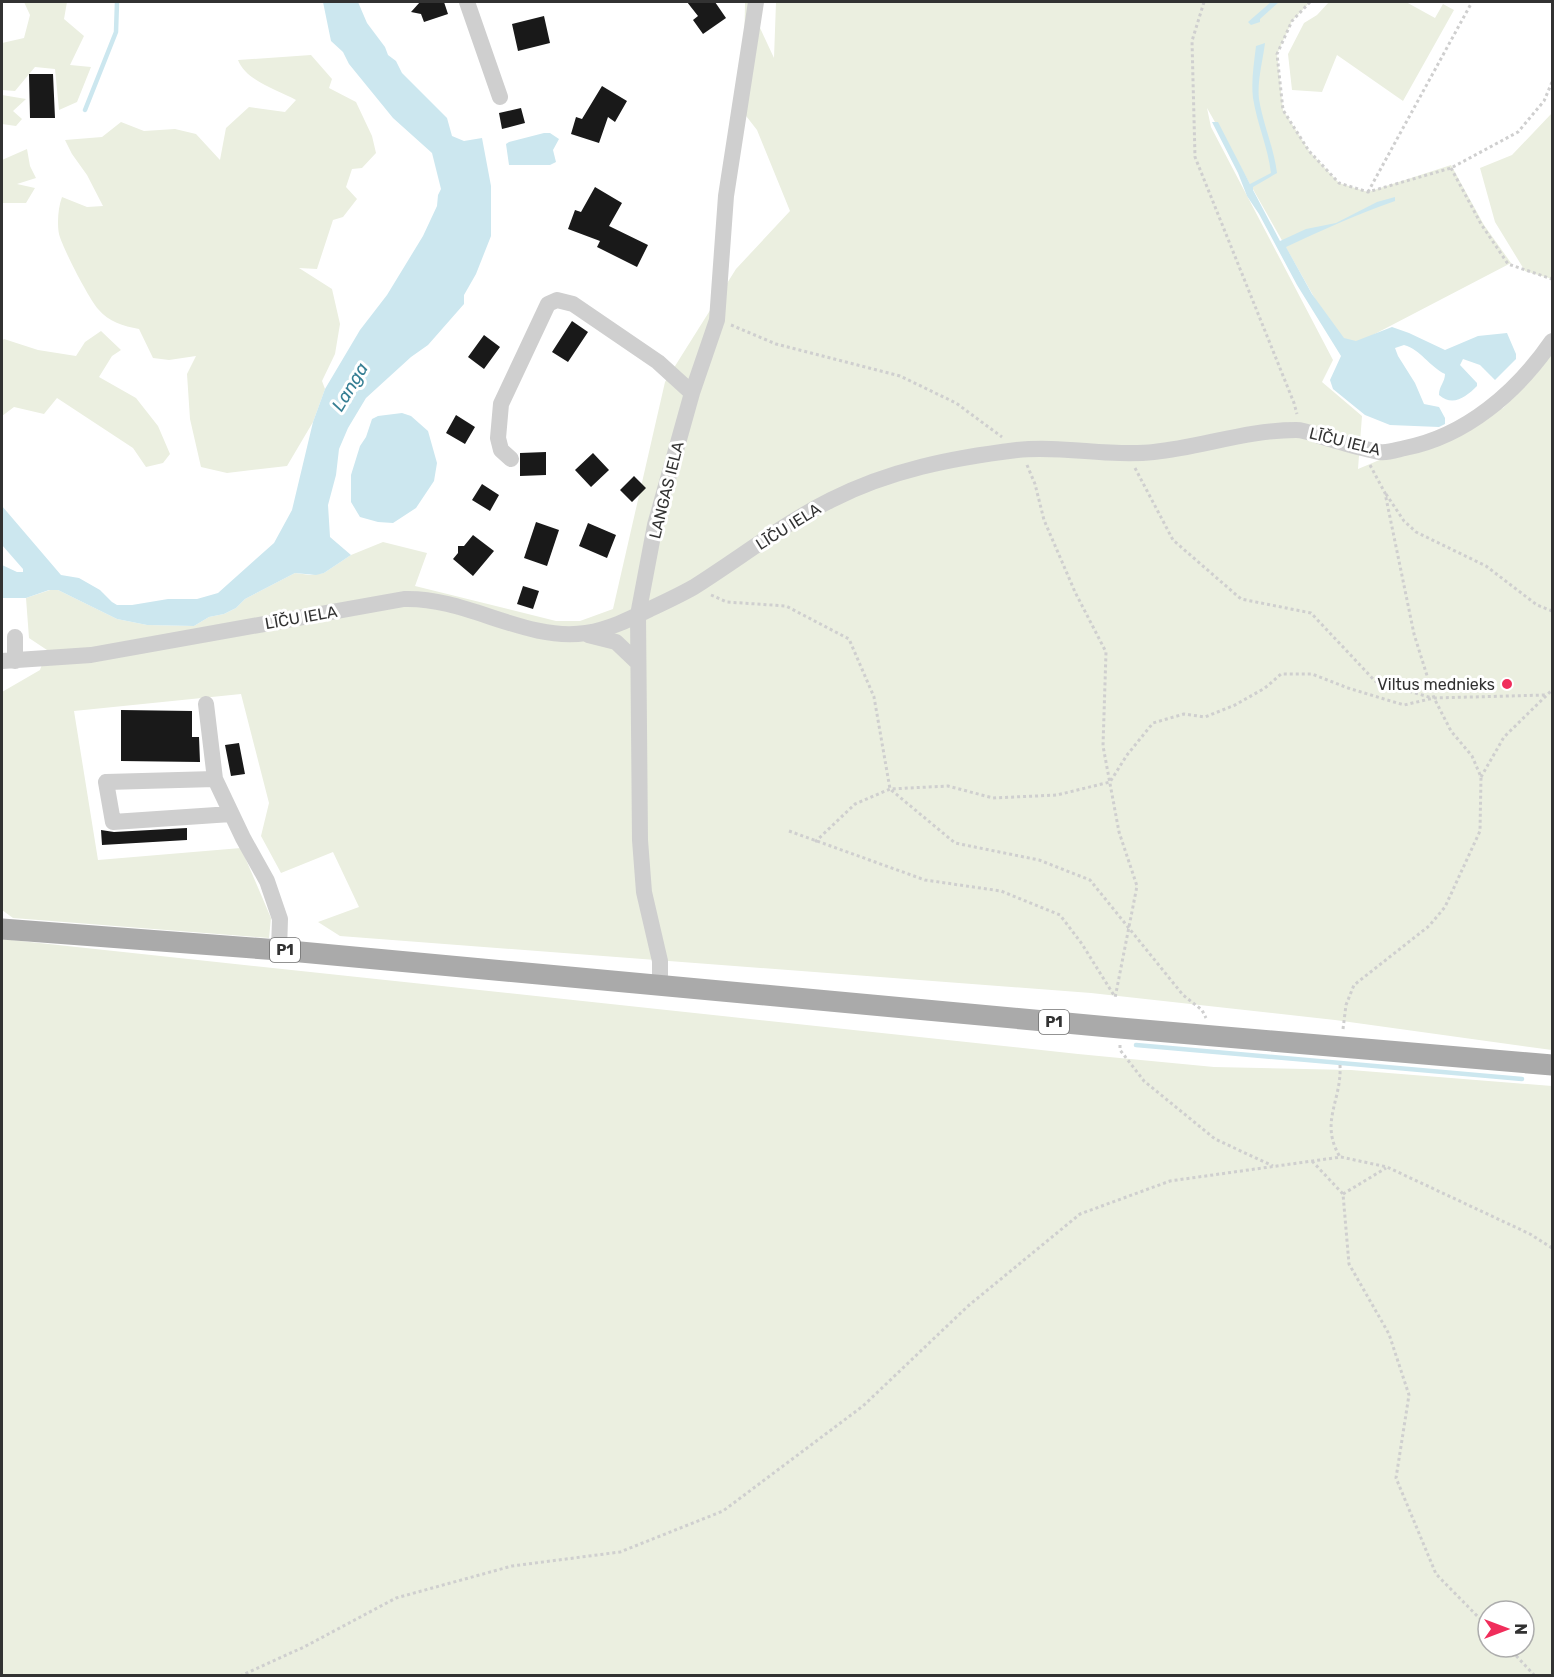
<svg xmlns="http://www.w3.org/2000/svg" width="1554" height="1677" font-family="Rubik,sans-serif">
<rect width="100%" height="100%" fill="#fff"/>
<path fill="#ebefe0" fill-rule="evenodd" d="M24,2H67L64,19L84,36L70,65L91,67L77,102L59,110L55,69L35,67L15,91L2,90V43L24,38L30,15Z
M745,2H748L774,58L776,2H1310L1292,21L1277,54L1283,110L1309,151L1339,183L1368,192L1451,165L1484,225L1511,263L1344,350L1207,108L1211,127L1333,360L1322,382L1362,416L1358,469L1503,408L1538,372L1552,353V1050L1335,1020L1091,993L340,936L318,922L359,907L333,852L281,873L261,836L269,803L241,694L74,711L98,860L241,848L271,918L269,938L13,918L2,910V692L40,670L47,650L29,638L26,598L50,590H58L117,619L147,625L194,626L209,617L224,614L236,608L245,599L295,573L310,575L324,573L351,555L383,542L427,553L415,586L556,621H580L613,609L665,382L736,269L790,211L757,130L743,112Z
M1329,2H1406L1435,18L1443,4L1454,10L1403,101L1337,55L1322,92L1292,90L1288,54L1304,23L1317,15Z
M311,55L332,79L329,88L356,102L372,136L376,153L362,168L352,169L346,187L357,199L343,217L333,220L317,269L299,268L332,289L340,324L335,354L322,381L325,389L313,422L287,466L227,473L201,467L190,419L187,374L196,356L169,360L153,358L139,329C123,326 109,322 98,309C88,297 63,249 59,234C57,223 58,208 62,197L87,207L103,206L87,175L72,154L65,140L102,137L121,122L144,131L175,129L196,134L220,160L226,128L249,107L285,112L296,100C278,90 246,81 238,60Z
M2,95L26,99L13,111L22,119L16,126L2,124Z
M1552,113V279L1525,271L1495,222L1480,168L1512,155Z
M27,149L30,166L36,178L17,184L35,188L26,203H2V160Z
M101,331L121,350L112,356L99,377L136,398L158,426L170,454L163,463L146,467L133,448L57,398L44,414L14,407L2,416V341L4,339L38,350L76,356L85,342Z
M2,939L1078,1054L1214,1067L1351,1070L1552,1086V1675L2,1676ZM1488,1611H1524V1647H1488Z"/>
<path fill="#cce7ef" d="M323,2H358L367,23L385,47L388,55L396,61L402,73L447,118L452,136L464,141L482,138L491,186V236L476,274L464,295V304L428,345L411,357L366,398L348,428L339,449L336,475L328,505L330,537L351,555L324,573L316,575L295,573L245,599L236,608L224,614L209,617L194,626L147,625L117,619L58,590H49L26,598H2V565L17,572H23V569L2,545V506L61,575L79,578L100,590L112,602L117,605H132L168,599H197L218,593L274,543L292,510L313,422L325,389L360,330L387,295L423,236L437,206L438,195L441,189L432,153L393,118L349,64L343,52L331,41Z
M1271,2H1279L1260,19V22L1251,25L1248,22Z
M1265,43C1263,60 1257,81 1259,99C1263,124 1274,148 1277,173L1253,187V190L1280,241L1306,229L1336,223L1377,202L1395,197V201C1358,214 1322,230 1286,247L1312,294L1344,338L1356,341L1392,327L1409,333L1445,350L1478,336L1507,333L1516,354V359L1495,380L1480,365L1463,359L1460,365L1477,383V386C1466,397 1453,407 1439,395C1439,386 1445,382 1445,374C1429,366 1421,350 1404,345L1395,348L1398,356L1415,383L1424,404L1439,407L1445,418V424L1439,427L1390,425L1365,415L1333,389L1330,380L1341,356L1297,285L1259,214L1247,196L1238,173L1212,122H1218L1250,184L1271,173C1268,147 1257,124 1253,98C1251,81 1254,63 1256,46Z
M544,133H550L559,139L553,150L556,162L550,165H509L506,144L509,142Z
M402,413L411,416L428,431L437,463L434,481L416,508L393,523L378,522L360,517L351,502V475L360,446L366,437L372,419L378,416Z"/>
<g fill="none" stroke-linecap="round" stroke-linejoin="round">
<path stroke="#cce7ef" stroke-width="4.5" d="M85,110L116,32L117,2
M1136,1045L1522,1079"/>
</g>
<path fill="#191919" d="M420,2H444L448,14L424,22L421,14L411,12Z
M687,2H715L726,18L703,34L693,20L698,16Z
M544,16L550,43L518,51L512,24Z
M29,74H53L55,118H30Z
M602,86L627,101L615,122L608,117L599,143L571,134L576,117L582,119Z
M521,108L525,123L502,129L499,113Z
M595,187L622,203L609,226L648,245L637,267L597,247L600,241L568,229L575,210L581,212Z
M572,321L588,332L568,362L552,352Z
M484,335L500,347L484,369L468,357Z
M456,415L475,427L465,444L446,433Z
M546,452V475L520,476V453Z
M593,453L609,470L591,487L575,470Z
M634,476L646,488L632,502L620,490Z
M482,484L499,495L490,511L472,500Z
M536,522L559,530L547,566L524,558Z
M588,523L616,535L607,558L579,546Z
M473,535L494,551L473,576L453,559L458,553V546H464Z
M523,586L539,591L533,609L517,604Z
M121,710L192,711V737H199L200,762L121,761Z
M239,743L245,774L231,776L225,745Z
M187,828V840L102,845L101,830L114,832Z"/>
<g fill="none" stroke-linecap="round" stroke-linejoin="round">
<path stroke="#cfcfcf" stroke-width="3" stroke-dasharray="3 3" stroke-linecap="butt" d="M1204,2L1192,41L1195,157L1294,403L1297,414
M1310,2L1292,21L1277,54L1283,110L1309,151L1339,183L1368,192L1451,168L1518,132L1544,101L1552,82
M1451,168L1481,224L1508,264L1552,279
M1368,192L1472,2
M731,325L776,344L900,376L956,403L1002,437
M1027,465L1035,484L1044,520L1075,592L1106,652L1103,746L1119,832L1137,886L1115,998
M1135,468L1173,540L1241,599L1311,613L1375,681L1432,698
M1386,494L1404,521L1416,532L1486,566L1537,605L1552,611
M711,595L727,602L786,606L849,639L874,697L890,789L955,843L1039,860L1090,880L1183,995L1202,1010L1206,1018
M1481,777L1504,737L1552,690
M789,831L925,880L1001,891L1060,915L1082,944L1115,997
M815,842L855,804L890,789L948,786L993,798L1057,795L1110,782L1127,755L1153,723L1184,714L1205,717L1235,705L1265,688L1281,674H1312L1348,688L1404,705L1434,698L1546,695
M1343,1029L1346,1005L1354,985L1429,926L1445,907L1480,831L1481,777L1472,756L1451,731L1434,698L1414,634L1385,493L1370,465
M1120,1045V1050L1144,1081L1215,1139L1273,1166
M1340,1065C1342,1101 1319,1122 1340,1157
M1312,1161L1343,1194L1349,1264L1389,1334L1409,1395L1396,1478L1436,1574L1488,1627
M1343,1194L1386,1168
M1508,1647L1535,1676
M240,1676L304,1647L396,1598L512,1566L620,1552L723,1511L863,1406L968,1306L1080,1214L1170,1181L1341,1157L1387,1167L1530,1234L1552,1248"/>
<path stroke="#cfcfcf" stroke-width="16" d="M467,2L500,97
M511,459L501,450L498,438L501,404L548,304L557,300L573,304L658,362L692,393
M588,635L616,642L637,662
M15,637V661
M2,661L91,655L404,599C467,597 525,642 586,633C610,629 628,620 650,609C665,602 680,595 694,587C740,558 783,524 831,500C890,470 952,458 1017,450C1062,445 1109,457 1154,452C1202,447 1247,430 1296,430C1306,430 1316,435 1326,438C1344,443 1362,449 1380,452C1388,453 1396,450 1405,448C1466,436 1517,392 1552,341
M206,704L215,779
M231,814L113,822L106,782L215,779L243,838L267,881L280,919L279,950
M660,985V961L644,892L640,840L638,615L655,525L692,393L717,320L726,196L756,2"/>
<path stroke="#aaa" stroke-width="21" d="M2,929L279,950L1120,1028L1552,1065"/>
</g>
<circle fill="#f02d5b" stroke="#fff" stroke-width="2" cx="1507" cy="684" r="6"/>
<g text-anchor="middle" stroke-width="6" stroke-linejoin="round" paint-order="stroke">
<g fill="#fff" stroke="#707070" stroke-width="1.5">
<rect x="270" y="938" width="30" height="24" rx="4.5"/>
<rect x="1039" y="1010" width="30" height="24" rx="4.5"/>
</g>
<g font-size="15" font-weight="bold" fill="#323232">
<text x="285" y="955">P1</text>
<text x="1054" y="1027">P1</text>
</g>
<g font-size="16" fill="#323232" stroke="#fff">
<text transform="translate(1345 441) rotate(14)" y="6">LĪČU IELA</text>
<text transform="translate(666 490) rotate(-76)" y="6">LANGAS IELA</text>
<text transform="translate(788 526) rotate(-32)" y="6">LĪČU IELA</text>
<text transform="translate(301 617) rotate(-10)" y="6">LĪČU IELA</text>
</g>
<g font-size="16" fill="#323232" stroke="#fff" text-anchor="end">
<text x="1495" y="690">Viltus mednieks</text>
</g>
<g font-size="18" font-style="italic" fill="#377f94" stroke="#fff">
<text transform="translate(350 387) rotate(-59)" y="6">Langa</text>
</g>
</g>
<rect width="1554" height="1677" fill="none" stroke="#323232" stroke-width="6"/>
<g transform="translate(1506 1629) rotate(90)"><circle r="28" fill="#ffffff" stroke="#adadad" stroke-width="1.5"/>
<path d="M0-4.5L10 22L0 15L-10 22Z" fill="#f02d5b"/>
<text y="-9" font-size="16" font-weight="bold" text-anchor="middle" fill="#323232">N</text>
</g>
</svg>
